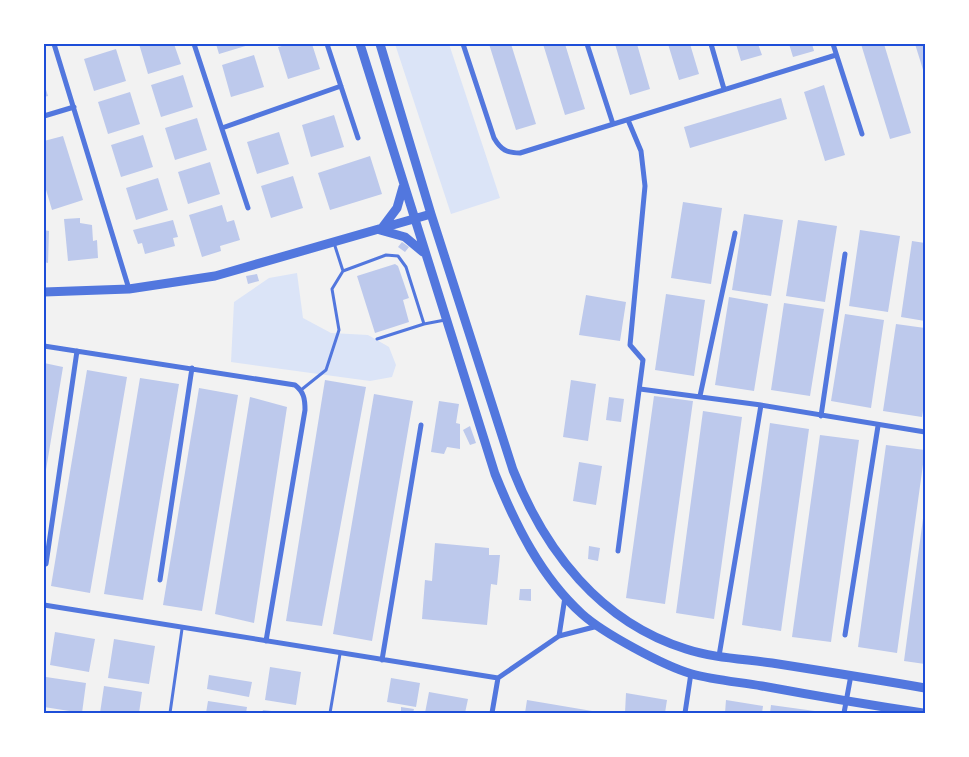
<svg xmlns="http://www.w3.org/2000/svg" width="969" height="757" font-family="Rubik,sans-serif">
<rect width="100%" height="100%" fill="#f2f2f2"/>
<path fill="#dbe4f7" d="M395,44H449L500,198L451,214Z
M297,273L303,318L331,333L368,335L389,347L396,365L392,377L370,381L231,362L234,302L269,278Z"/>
<path fill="#bdc9ec" d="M139,44H174L181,64L148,74Z
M216,44H252L219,54Z
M289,44H312L320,69L288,79L278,47Z
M489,44H511L536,124L516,130Z
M543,44H565L585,109L565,115Z
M615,44H637L650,89L630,95Z
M668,44H690L699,74L679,80Z
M736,44H758L762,55L741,61Z
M789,44H812L814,51L793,57Z
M861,44H884L911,133L890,139Z
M915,44H925V76Z
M116,49L126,81L94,91L84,59Z
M254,55L264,87L231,97L222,65Z
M183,75L193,107L161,117L151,85Z
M44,83L48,96L44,97Z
M824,85L845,155L825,161L804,92Z
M130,92L140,124L108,134L98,102Z
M781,98L787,119L690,148L684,127Z
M334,115L344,147L311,157L302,125Z
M197,118L207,150L175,160L165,128Z
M279,132L289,164L257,174L247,142Z
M143,135L153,167L121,177L111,145Z
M63,136L83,200L52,210L44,183V141Z
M370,156L382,194L330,210L318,173Z
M210,162L220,194L188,204L178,172Z
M293,176L303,208L271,218L261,186Z
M158,178L168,210L136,220L126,188Z
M683,202L722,208L711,284L671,278Z
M222,205L227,222L234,220L240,240L220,246L221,251L202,257L189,215Z
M744,214L783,220L771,296L732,290Z
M80,218V223L92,225L93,241L97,240L98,258L68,261L64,219Z
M173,220L178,237L173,238L175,246L145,254L142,243L138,244L133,230Z
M798,220L837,226L825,302L786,296Z
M44,230L49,231L48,263L44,262Z
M860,230L900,236L888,312L849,306Z
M912,241L925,243V321L901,317Z
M402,242L409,247L405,252L398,247Z
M395,264L398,266L409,298L403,300L409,322L375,333L357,276Z
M257,274L259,281L248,284L246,276Z
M666,294L705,300L694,376L655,370Z
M586,295L626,302L620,341L579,335Z
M729,297L768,304L754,391L715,385Z
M784,303L824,309L810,396L771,390Z
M845,314L884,320L871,408L831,401Z
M896,324L925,328V398L922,417L883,411Z
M44,363L63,367L45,476H44Z
M87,370L127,377L90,593L51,586Z
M140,378L179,384L143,600L104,594Z
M325,380L366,387L322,626L286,621Z
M571,380L596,384L588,441L563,437Z
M199,388L238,395L202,611L163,605Z
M374,394L413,401L372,641L333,634Z
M654,396L693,401L665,604L626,598Z
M250,397L287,407L254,623L215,614Z
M609,397L624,399L621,422L606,420Z
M439,401L459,404L456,423L460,424V449L447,447L444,454L431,452Z
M703,411L742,417L714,619L676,613Z
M770,423L809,429L781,631L742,625Z
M470,426L476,443L470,445L463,430Z
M820,435L859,440L831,642L792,637Z
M886,445L925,450L897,653L858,647Z
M579,462L602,466L596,505L573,501Z
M924,511H925V664L904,661Z
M435,543L489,548V555H500L497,585L491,584L487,625L422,619L425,580L432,581Z
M589,546L600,548L598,561L588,559Z
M520,589H531V601L519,600Z
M55,632L95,639L89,672L50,665Z
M114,639L155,646L149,684L108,678Z
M270,667L301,672L296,705L265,700Z
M209,675L252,682L249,697L207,689Z
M46,677L86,683L82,713L44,707Z
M391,678L420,683L416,707L387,702Z
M104,686L142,692L139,713H100Z
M429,692L468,699L465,713H425Z
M626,693L667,700L665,713H625Z
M527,700L598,712V713H525Z
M726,700L763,706L762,713H725Z
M208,701L247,707L246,713H206Z
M771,705L822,712V713H770Z
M401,707L414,709L413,713H401Z
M263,710L280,712V713H262Z"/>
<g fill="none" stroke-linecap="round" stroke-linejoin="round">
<path stroke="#5277de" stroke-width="3" d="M334,243L343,271
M377,339L424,324
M301,390L326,370L339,330L332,289L343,271L386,255L398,256L406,267L424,324L445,320
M170,713L182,629
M330,713L340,654"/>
<path stroke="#5277de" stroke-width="5" d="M54,44L129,289
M194,44L248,208
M327,44L358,138
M463,44L494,138C501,150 507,153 520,153L836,55
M587,44L613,124
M711,44L724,89
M833,44L862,134
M44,116L74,107
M222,128L341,86
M44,346L295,385C304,392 305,399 305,410L266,641
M640,389L761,405L925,432
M700,396L735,233
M821,416L845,254
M618,551L643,360L630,345L645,186L641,151L628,120
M46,564L77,351
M160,580L192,368
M44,605L498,678L559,636L598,626
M845,635L878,426
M559,636L565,597
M719,656L761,405
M382,660L421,425
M492,713L498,678
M685,713L691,673
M844,713L851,675"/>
<path stroke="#5277de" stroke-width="9" d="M360,44L495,474C515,524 541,577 582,614C603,633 664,666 692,674C714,680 739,682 762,686C816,696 869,705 923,713
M380,44L431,214L513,470C545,551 600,622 686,649C713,658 744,659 772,663C823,671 874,679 925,688
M382,228L397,208L403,187
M380,230L405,237L423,252
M44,292L129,289L215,276L431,214"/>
</g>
<rect width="969" height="757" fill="none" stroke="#ffffff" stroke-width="90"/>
<rect x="45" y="45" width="879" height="667" fill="none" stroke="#1d4ed8" stroke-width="2"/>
</svg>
